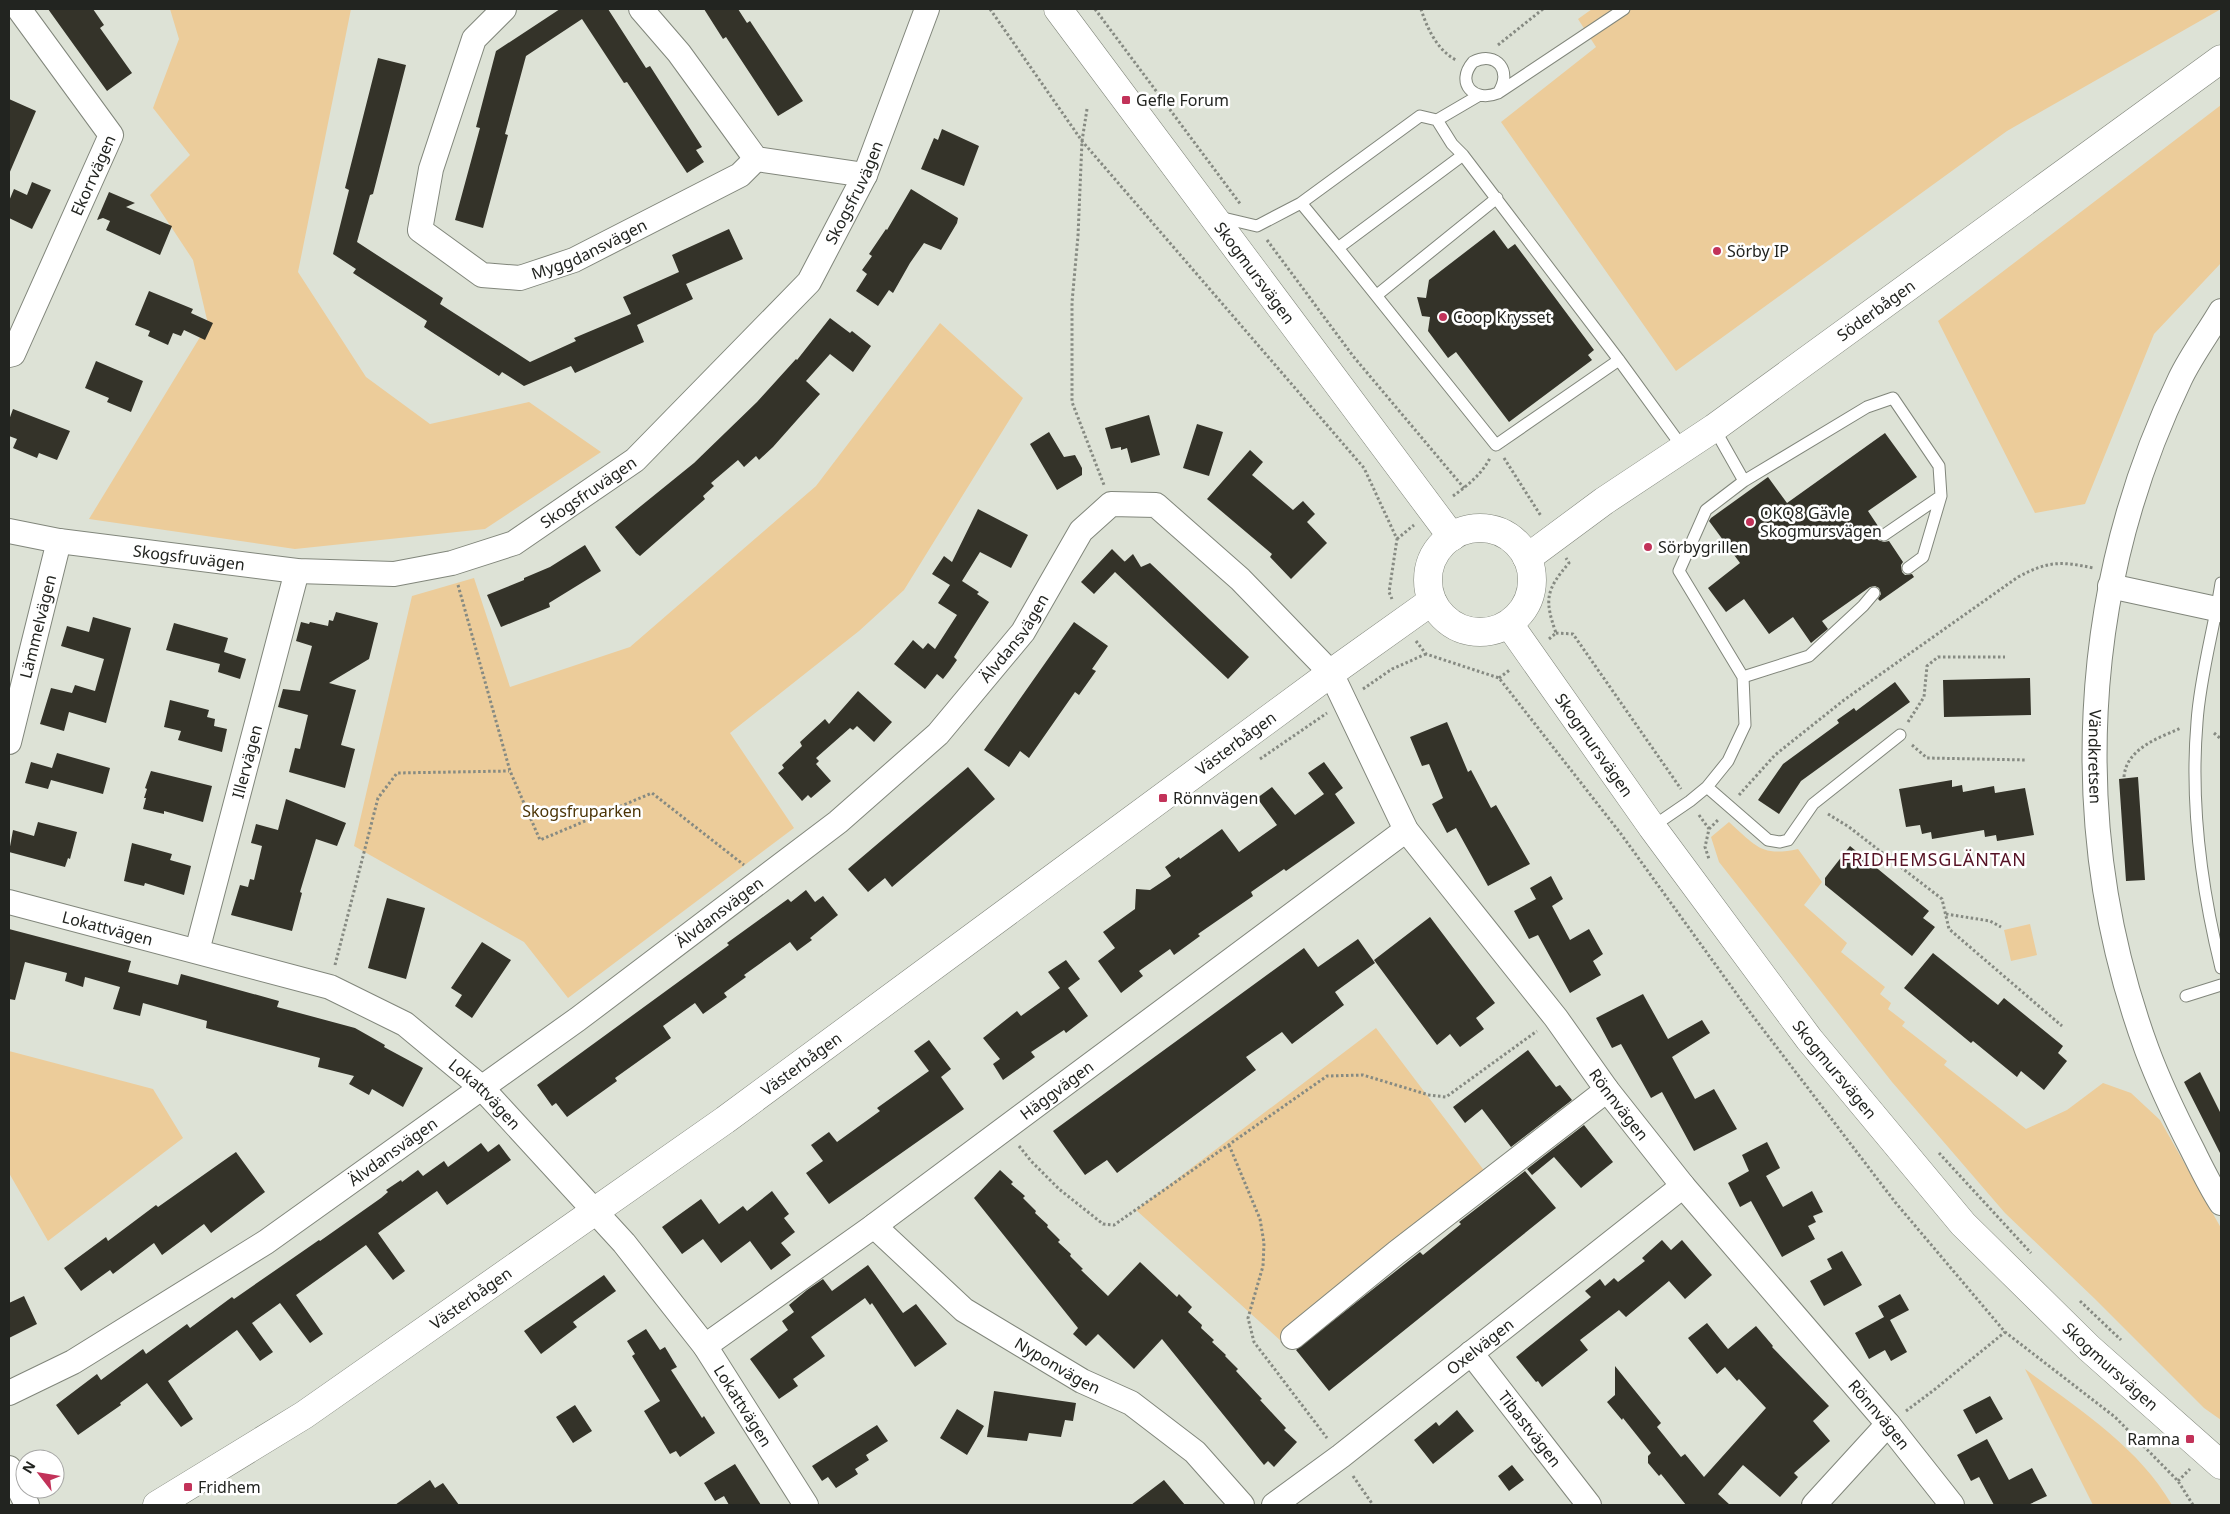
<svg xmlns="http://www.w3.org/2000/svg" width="2230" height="1514" font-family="'Noto Sans',sans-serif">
<rect width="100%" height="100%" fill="#dde2d6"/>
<path fill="#eccc9a" d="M170,9H351L298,272L366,377L430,424L529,402L601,452L485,529L295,549L89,519L208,324L193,260L150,195L190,155L153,108L179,39Z
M1592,9H2221L2007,131L1676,371L1501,122L1596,47L1578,19Z
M2221,105V263L2154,334L2085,504L2035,513L1938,321Z
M940,323L1023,398L904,590L859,631L730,733L794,828L568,998L524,942L354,846L412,596L474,578L510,687L630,647L816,486Z
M1729,822C1756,846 1761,857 1798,849L1822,882L1804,905L1847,943L1841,952L1885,987L1880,994L1891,1003L1888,1009L1905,1022L1902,1026L1947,1061L1944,1065L2026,1129L2067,1110L2103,1083L2131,1093L2160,1120L2221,1228V1420L2204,1408L2094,1298L2005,1213L1892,1082L1719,862L1711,837Z
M2030,924L2037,955L2011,961L2004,930Z
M1376,1028L1489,1177L1281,1341L1136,1210Z
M9,1051L153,1089L183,1138L48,1241L9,1173Z
M2025,1369C2078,1409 2138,1446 2172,1505H2093Z"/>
<path fill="#343329" d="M48,9H93L104,25L100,28L132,73L107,91Z
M560,9H608L646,68L650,66L702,147L696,150L704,162L687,173L627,82L624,83L582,19L526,56L505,134L508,135L483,228L455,220L480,128L476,127L496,51Z
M704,9H738L747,23L750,21L803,101L778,116L726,37L723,39Z
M378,58L406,65L373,194L370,195L357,242L443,298L440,304L530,362L576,341L574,338L631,314L623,297L679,272L672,255L729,229L743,259L686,284L693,299L637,325L644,342L575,373L571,366L524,386L502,372L499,376L424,327L427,321L353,273L356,269L333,254L349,190L345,188Z
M9,99L36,111L9,174Z
M942,129L979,146L964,186L921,169L934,138L938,140Z
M32,182L51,190L32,229L9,218V201L14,189L27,195Z
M911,189L958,218L957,223L941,250L924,243L910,263L893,293L889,290L878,306L856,291L867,274L862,270L872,256L869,254L886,229L887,230Z
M109,192L135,203L126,207L172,226L160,255L106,230L110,221L103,218L97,220Z
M1494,230L1508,249L1515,244L1594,350L1588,355L1592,360L1509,422L1456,352L1448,358L1428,331L1430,317L1422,316L1417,297L1426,298L1429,280Z
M149,291L193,309L191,313L213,323L205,340L184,330L181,336L173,333L168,345L148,336L150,331L135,325Z
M830,318L850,333L852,331L871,346L853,372L830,354L806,381L820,394L773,447L759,460L756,456L744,467L738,460L711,483L714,486L703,496L705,499L640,556L636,553L615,527L694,463L757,402L796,359L797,360Z
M96,361L143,381L131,412L107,402L109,398L85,388Z
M13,409L70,431L57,460L39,453L37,458L13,448L17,439L9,436V420Z
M1149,415L1160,455L1131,463L1127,448L1121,450V447L1111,449L1105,428Z
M1197,424L1223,432L1209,476L1183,468Z
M1049,432L1064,457L1075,455L1082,468V475L1057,490L1030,444Z
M1885,433L1917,477L1868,511L1880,529L1877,535L1878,540L1884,542L1889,541L1903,562L1901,565L1902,572L1905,575L1912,574L1914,577L1880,601L1878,599L1881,594L1879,588L1875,586L1870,587L1822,621L1828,629L1811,643L1793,617L1769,634L1744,599L1726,612L1708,588L1740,563L1709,521L1711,518L1768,477L1787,503Z
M1250,450L1263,462L1252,475L1293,510L1303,501L1315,514L1307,522L1327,543L1291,579L1270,557L1272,554L1207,499Z
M978,509L1028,535L1011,568L980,552L962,581L979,592L977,594L989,602L954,657L957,660L950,670L943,679L937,674L925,689L894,664L913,640L923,649L928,643L935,649L957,615L938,603L950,585L932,574L944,556L952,562Z
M585,545L601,571L549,603L550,607L501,627L487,595L524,580V578L550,567Z
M1112,549L1125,562L1120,566L1133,554L1141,567L1150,563L1249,657L1228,679L1115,572L1094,594L1081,582Z
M336,612L378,623L369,659L329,683L356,690L341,745L355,749L345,788L289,772L295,748L300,749L308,715L278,707L283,689L300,691L312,646L296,641L301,622L309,624L310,622L328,626L329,620L333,621Z
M93,617L131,628L106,723L69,712L64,731L40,724L51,688L72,693L75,685L95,691L104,659L61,646L67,626L89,632Z
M1074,622L1108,646L1092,669L1096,671L1079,695L1075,692L1029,758L1020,751L1009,767L984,750Z
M174,623L228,638L224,652L246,659L240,679L218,672L220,664L166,650Z
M2030,678L2031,715L1944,717L1943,680Z
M1895,682L1910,702L1801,781L1779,814L1758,800L1783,764L1839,723L1837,720L1854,708L1856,711Z
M858,691L892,722L874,742L857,726L853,730L850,728L816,758L819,761L816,764L831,781L811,798L808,795L802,801L778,773L784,768L782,765L802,746L800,742L825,719L829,724Z
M170,700L209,710L207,717L215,719L214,726L227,729L222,752L178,740L181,731L164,727Z
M1447,722L1468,772L1471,770L1491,808L1496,805L1530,864L1488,886L1456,828L1447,833L1432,804L1443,798L1429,764L1422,766L1410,737Z
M57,753L110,768L103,794L51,780L48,789L25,783L31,762L52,768Z
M1324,762L1343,788L1335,794L1355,823L1286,871L1284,869L1251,892L1253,896L1198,934L1200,936L1174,955L1170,949L1139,971L1143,976L1121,993L1098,961L1115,948L1103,932L1135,909L1136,889L1150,890L1171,876L1165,867L1179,857L1180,859L1222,829L1239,852L1277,825L1257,798L1272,787L1295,815L1324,794L1308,773Z
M968,767L995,799L892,887L885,878L868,892L848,869Z
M151,771L212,786L203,822L164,811V814L143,809L146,798H144L147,789L145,788Z
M2138,777L2145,880L2126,881L2119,779Z
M1952,780V787L1962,785L1963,792L1994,786L1995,793L2025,788L2034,835L1997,841L1996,835L1985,837L1984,830L1932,839L1931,832L1922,834L1920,825L1906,827L1899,789Z
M286,799L346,823L337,846L316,839L300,892L302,893L292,931L231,915L240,885L248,887L250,879L254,880L262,846L251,843L256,824L278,830Z
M38,822L77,832L70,859L68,858L65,867L9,852L13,830L34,836Z
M132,843L172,854L170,860L191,866L184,895L145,883L144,886L124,881Z
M1850,846L1929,911L1923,918L1935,927L1912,956L1825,885V878Z
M1551,876L1563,899L1552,906L1570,940L1589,929L1603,954L1593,961L1601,975L1570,993L1538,935L1529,939L1514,911L1536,899L1530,888Z
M806,890L815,902L823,896L838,915L810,938L812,940L797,951L790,942L744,975L746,977L724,993L727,997L703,1014L695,1003L663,1026L671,1038L615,1078L617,1081L567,1117L556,1103L552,1106L537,1085L729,945L727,943L788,899L791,902Z
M387,898L425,908L406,979L368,968Z
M1430,917L1495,1003L1476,1018L1484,1029L1460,1047L1450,1034L1437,1045L1374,960Z
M9,929L131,961L128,972L178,985L181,974L279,1001L277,1007L355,1028L385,1045L384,1047L423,1068L403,1107L372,1089L369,1095L349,1084L354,1076L318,1067L320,1058L206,1028L207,1021L143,1003L140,1016L113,1009L120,987L85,977L83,987L65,981L67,973L25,962L15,1000L9,999Z
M1358,939L1375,963L1335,992L1344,1005L1292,1044L1282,1032L1246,1057L1256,1070L1117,1173L1107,1160L1085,1175L1053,1131L1304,948L1318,967Z
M482,942L511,960L472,1018L455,1006L462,995L451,988Z
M1933,953L1998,1005L2004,998L2063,1046L2058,1053L2067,1061L2044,1090L2021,1071L2017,1077L1973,1041L1971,1043L1904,988Z
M1066,960L1080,979L1068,988L1088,1016L1066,1033L1064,1030L1031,1052L1035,1057L1003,1080L993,1064L1000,1059L983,1038L1017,1011L1021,1016L1060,988L1048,972Z
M1643,994L1668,1039L1702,1020L1710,1033L1672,1057L1695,1099L1714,1089L1737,1129L1694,1151L1662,1092L1651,1098L1621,1044L1612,1048L1596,1018Z
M929,1040L951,1069L941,1077L964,1109L829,1204L806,1173L823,1161L811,1145L829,1132L837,1142L880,1111L877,1108L929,1071L914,1051Z
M1528,1050L1556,1087L1560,1085L1572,1100L1511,1147L1482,1109L1465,1123L1453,1107Z
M2200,1072L2221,1114V1155L2184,1082Z
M1584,1125L1613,1162L1581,1188L1554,1157L1532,1175L1527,1169Z
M1767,1142L1780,1168L1766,1176L1783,1207L1812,1191L1823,1212L1813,1216L1816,1222L1808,1226L1815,1239L1782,1257L1751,1201L1740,1207L1728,1183L1749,1171L1742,1155Z
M481,1143L488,1152L499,1144L511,1160L447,1205L437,1191L378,1233L405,1271L393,1280L366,1245L296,1295L323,1334L310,1343L280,1303L252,1323L273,1352L260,1361L237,1330L168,1381L193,1419L181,1427L147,1383L120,1403L121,1405L78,1435L56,1405L97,1374L101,1380L143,1349L146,1354L187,1324L190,1328L232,1297L234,1299L319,1240L320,1241L381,1198L388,1192L386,1190L401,1180L402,1182L418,1170L423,1176L444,1161L448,1167Z
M236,1152L265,1192L211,1233L204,1224L162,1255L154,1243L113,1274L110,1270L81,1291L64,1268L106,1237L108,1241L156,1205L158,1207Z
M1000,1170L1013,1182L1011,1184L1025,1196L1023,1198L1036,1211L1035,1213L1048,1225L1047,1227L1060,1240L1058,1242L1071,1254L1070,1256L1083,1269L1081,1270L1108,1296L1140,1262L1177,1297L1179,1294L1192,1307L1188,1312L1202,1325L1201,1328L1214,1340L1212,1342L1226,1355L1225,1356L1238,1369L1236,1371L1262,1399L1260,1400L1286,1428L1284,1430L1297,1442L1274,1467L1268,1461L1264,1465L1162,1339L1134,1369L1098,1334L1086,1346L1073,1334L1078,1328L974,1198Z
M1525,1171L1556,1208L1329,1391L1296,1350L1420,1252L1423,1255L1461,1224L1459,1222Z
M772,1191L789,1214L784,1218L795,1232L781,1243L791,1255L771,1270L750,1241L721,1263L703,1239L682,1254L662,1227L701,1199L719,1224L743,1206L747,1211Z
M1662,1240L1671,1250L1682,1240L1712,1275L1685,1299L1669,1281L1626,1317L1619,1310L1580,1340L1588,1350L1542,1387L1538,1381L1536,1382L1516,1357L1591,1297L1585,1291L1600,1279L1605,1286L1614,1278L1618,1282L1645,1261L1642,1258Z
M1842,1251L1862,1285L1824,1306L1810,1281L1832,1269L1827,1259Z
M868,1265L903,1313L916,1304L947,1344L915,1367L872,1303L870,1305L865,1298L811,1337L825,1356L793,1379L798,1386L779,1399L750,1359L788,1330L782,1321L794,1312L789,1305L807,1290L823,1279L832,1291Z
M604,1275L616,1291L573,1322L577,1327L541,1354L524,1331Z
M1900,1294L1909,1310L1890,1320L1907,1352L1891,1361L1885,1350L1869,1359L1855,1333L1884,1317L1878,1306Z
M24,1296L37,1324L9,1338V1303Z
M1707,1323L1728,1349L1756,1326L1773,1346L1772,1347L1829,1406L1813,1421L1830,1441L1794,1473L1798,1477L1780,1497L1743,1465L1718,1494L1730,1505H1686L1661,1474L1659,1476L1648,1463V1456L1651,1453L1623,1418L1622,1420L1607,1402L1615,1395V1366L1661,1423L1657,1427L1681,1457L1685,1454L1704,1477L1766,1408L1739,1379L1737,1381L1725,1367L1717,1374L1688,1338Z
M646,1329L660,1350L665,1347L677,1367L671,1370L702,1418L704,1416L715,1433L680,1457L676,1451L670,1454L644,1411L660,1401L632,1356L635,1354L627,1341Z
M994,1391L1076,1403L1073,1421L1065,1420L1061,1437L1029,1433L1027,1441L987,1437Z
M1990,1396L2003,1419L1976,1434L1963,1410Z
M575,1405L592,1431L573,1443L556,1417Z
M957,1409L984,1426L967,1455L940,1438Z
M1457,1410L1474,1431L1433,1464L1414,1440L1436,1422L1439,1426Z
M877,1425L888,1441L866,1455L869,1460L855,1469L858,1474L836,1488L828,1477L822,1481L812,1466Z
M1987,1439L2009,1480L2032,1468L2047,1496L2028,1505H1994L1979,1477L1971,1481L1957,1455Z
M735,1464L761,1505H729L724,1496L715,1501L704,1483Z
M1512,1465L1524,1480L1509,1491L1498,1476Z
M430,1480L435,1488L443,1483L459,1505H395Z
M1164,1480L1185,1505H1131Z"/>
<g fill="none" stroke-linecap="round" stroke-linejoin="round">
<g stroke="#81867b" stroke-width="13">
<path id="service" d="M1498,93C1513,72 1497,50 1473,62C1455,83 1474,103 1498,93L1624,9
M1437,120L1478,96
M1301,203L1420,116L1437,120L1452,144L1463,155
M1219,217L1257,226L1301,203L1338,248
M1377,295L1497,198
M1619,360L1496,445L1338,248L1463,155L1619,360L1683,448
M1744,481L1867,407L1893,398L1939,466L1941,496L1923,557L1908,568
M1884,535L1941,496
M2221,583C2214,629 2200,676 2197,722C2190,805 2201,887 2221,968
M1743,677L1809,656L1863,606L1874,593
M1707,787L1768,840L1780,842L1788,840L1813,804L1900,735
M1652,827L1690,801L1707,787L1728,761L1745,725L1743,677L1679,571L1706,510L1744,481L1714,428
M2186,996L2221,985"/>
</g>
<g stroke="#81867b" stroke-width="26">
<g id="minor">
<path id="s1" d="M504,9L474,39L431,169L420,230L482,275L520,278L574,260L740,175L756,159"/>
<path d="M641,9L679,53L756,159L865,175"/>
<path id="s2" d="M2221,311C2208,333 2191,356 2180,379C2079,589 2067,832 2147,1050C2160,1085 2175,1116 2192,1149C2201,1167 2210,1186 2221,1203"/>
<path id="s3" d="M9,355L13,354L111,135L19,9"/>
<path id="s4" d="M9,531L59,541L297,571L394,574L452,563L514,543L635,460L809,282L865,175L927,9"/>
<path d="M2110,586L2221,610"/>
<path id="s5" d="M9,742L59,541"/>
<path id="s6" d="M9,902L330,987L405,1024L481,1087L624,1243L705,1346L806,1505"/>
<path id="s7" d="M197,951L297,571"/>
<path id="s8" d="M874,1226L964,1310L1082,1381L1131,1403L1195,1452L1242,1505"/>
<path d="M1293,1337L1396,1253L1607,1090"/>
<path id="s9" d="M705,1346L874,1226L1406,830"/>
<path id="s10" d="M1471,1353L1589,1505"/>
<path id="s11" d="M9,1393L73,1362L266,1242L578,1019L838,822L938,734L1023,632L1081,531L1111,504L1156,505L1240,579L1331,673L1406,830L1556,1018L1607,1090L1683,1186L1888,1424L1952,1505"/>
<path d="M9,1468L27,1505"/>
<path id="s12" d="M1274,1505L1341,1456L1683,1186"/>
<path d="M1814,1505L1888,1424"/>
</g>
</g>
<g stroke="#81867b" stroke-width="29">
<g id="tertiary">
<path id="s13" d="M1058,9L1452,537"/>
<circle cx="1480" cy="580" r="52"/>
<path id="s14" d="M1527,558L1604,501L1714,428L2221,59"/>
<path id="s15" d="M1509,624L1652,827L1809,1039L1963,1224L2089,1348L2221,1465"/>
<path id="s16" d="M157,1505L304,1415L725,1120L1331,673L1432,601"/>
</g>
</g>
<path stroke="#868a82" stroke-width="3" stroke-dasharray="2.5 2.5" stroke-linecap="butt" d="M990,9L1082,141L1364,468L1397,539L1389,592L1392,599
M1095,9L1241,205
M1421,9C1427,28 1437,50 1456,60
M1498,45L1543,9
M1087,109L1082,141L1078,236L1072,302V402L1104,485
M1267,240L1353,356L1464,488
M1504,458L1541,516
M1453,496C1467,486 1482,474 1490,458
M1397,539L1414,525
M458,585L510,771L540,840L652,793L744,865
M1556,633L1573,634L1681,789
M1549,639L1556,633C1544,599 1546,590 1569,563L1566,558
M1416,641L1426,654L1499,678L1621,834L1749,1011L1895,1202L2005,1332L2115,1417L2178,1481L2193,1505
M1499,678L1511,669
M1363,689L1392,669L1426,654
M1908,722L1924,697L1927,666L1938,657H2005
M2214,733L2221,739
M1912,745L1927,758L2026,760
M1260,759L1327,713
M2124,777C2126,749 2158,738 2181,728
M1739,795L1775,755L1844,700L2018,577C2048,561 2061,561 2093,568
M1828,814L1849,827L1942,899L1949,929L2062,1026
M1699,815L1709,829L1705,847L1709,859
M1709,829L1719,819
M1946,914L1990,921L2001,927
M335,965L378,798L397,773L509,771
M1229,1145L1260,1219L1264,1243L1263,1266L1248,1318L1254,1342L1327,1438
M1019,1146L1031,1161L1059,1189L1103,1224L1114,1225L1327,1076L1363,1075L1429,1095L1446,1097L1537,1031
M1939,1153L2031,1253
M2080,1301L2121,1340
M1906,1411L1934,1390L2005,1332
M1353,1476L1373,1505
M2178,1481L2190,1469"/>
<use href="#service" stroke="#fff" stroke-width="11"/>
<use href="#minor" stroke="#fff" stroke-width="24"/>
<use href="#tertiary" stroke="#fff" stroke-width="28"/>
</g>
<g fill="#c23259" stroke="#fff" stroke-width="2">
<rect x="1121" y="95" width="10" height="10" rx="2.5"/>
<circle cx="1717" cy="251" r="5"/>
<circle cx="1443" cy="317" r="5"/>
<circle cx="1750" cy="522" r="5"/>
<circle cx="1648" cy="547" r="5"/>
<rect x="1158" y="793" width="10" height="10" rx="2.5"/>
<rect x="2185" y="1434" width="10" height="10" rx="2.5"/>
<rect x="183" y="1482" width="10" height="10" rx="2.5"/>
</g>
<g text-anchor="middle" stroke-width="5" stroke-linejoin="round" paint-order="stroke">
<g font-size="16" fill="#222420" stroke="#fff" text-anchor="start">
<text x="1136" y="106">Gefle Forum</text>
<text x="1727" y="257">Sörby IP</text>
<text x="1453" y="323">Coop Krysset</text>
<text x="1760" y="519">OKQ8 Gävle<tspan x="1760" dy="18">Skogmursvägen</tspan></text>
<text x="1658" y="553">Sörbygrillen</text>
<text x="1173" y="804">Rönnvägen</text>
<text x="2180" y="1445" text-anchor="end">Ramna</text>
<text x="198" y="1493">Fridhem</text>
</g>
<g font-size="16" fill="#222420" stroke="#fff">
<text dy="6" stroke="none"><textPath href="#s3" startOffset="200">Ekorrvägen</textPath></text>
<text dy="6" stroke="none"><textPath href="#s4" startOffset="1008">Skogsfruvägen</textPath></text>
<text dy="6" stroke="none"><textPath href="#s1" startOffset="431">Myggdansvägen</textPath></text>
<text dy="6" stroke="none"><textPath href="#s13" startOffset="329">Skogmursvägen</textPath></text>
<text dy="6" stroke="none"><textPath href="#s14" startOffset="428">Söderbågen</textPath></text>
<text dy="6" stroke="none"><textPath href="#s4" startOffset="602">Skogsfruvägen</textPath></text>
<text dy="6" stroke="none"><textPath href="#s4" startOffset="182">Skogsfruvägen</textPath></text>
<text dy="6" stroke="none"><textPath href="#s5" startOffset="119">Lämmelvägen</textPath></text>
<text dy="6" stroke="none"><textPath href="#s11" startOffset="1264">Älvdansvägen</textPath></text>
<text dy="6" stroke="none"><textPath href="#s16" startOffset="1321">Västerbågen</textPath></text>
<text dy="6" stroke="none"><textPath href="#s15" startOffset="148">Skogmursvägen</textPath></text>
<text dy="6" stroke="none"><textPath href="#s2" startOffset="470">Vändkretsen</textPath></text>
<text dy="6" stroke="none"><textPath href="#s7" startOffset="196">Illervägen</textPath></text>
<text dy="6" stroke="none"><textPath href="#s11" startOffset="859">Älvdansvägen</textPath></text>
<text dy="6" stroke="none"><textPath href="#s6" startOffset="102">Lokattvägen</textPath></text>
<text dy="6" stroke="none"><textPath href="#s16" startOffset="781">Västerbågen</textPath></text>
<text dy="6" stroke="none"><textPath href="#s15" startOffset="552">Skogmursvägen</textPath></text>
<text dy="6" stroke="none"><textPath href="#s9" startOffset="435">Häggvägen</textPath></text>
<text dy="6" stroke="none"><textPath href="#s6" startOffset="522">Lokattvägen</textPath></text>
<text dy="6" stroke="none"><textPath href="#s11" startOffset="2240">Rönnvägen</textPath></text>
<text dy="6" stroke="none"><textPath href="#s11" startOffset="454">Älvdansvägen</textPath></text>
<text dy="6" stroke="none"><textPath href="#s16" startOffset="376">Västerbågen</textPath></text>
<text dy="6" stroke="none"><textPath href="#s12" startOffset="260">Oxelvägen</textPath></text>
<text dy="6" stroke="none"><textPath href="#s8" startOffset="232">Nyponvägen</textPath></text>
<text dy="6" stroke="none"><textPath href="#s15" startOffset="958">Skogmursvägen</textPath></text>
<text dy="6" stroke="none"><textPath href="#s6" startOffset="928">Lokattvägen</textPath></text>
<text dy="6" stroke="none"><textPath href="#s11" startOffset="2645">Rönnvägen</textPath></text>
<text dy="6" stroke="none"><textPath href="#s10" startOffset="96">Tibastvägen</textPath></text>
</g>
<g font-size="16" fill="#4b3406" stroke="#fff">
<text x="582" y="817">Skogsfruparken</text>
</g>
<g font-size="18" letter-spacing="1" fill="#561224" stroke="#fff">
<text x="1934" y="866">FRIDHEMSGLÄNTAN</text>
</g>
</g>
<rect width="2230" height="1514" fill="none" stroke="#222420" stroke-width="20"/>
<g transform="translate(40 1474) rotate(301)"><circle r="24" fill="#ffffff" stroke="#a7a7a6"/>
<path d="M0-4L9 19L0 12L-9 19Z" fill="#c23259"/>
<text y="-8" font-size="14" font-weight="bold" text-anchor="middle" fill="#222420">N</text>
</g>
</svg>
